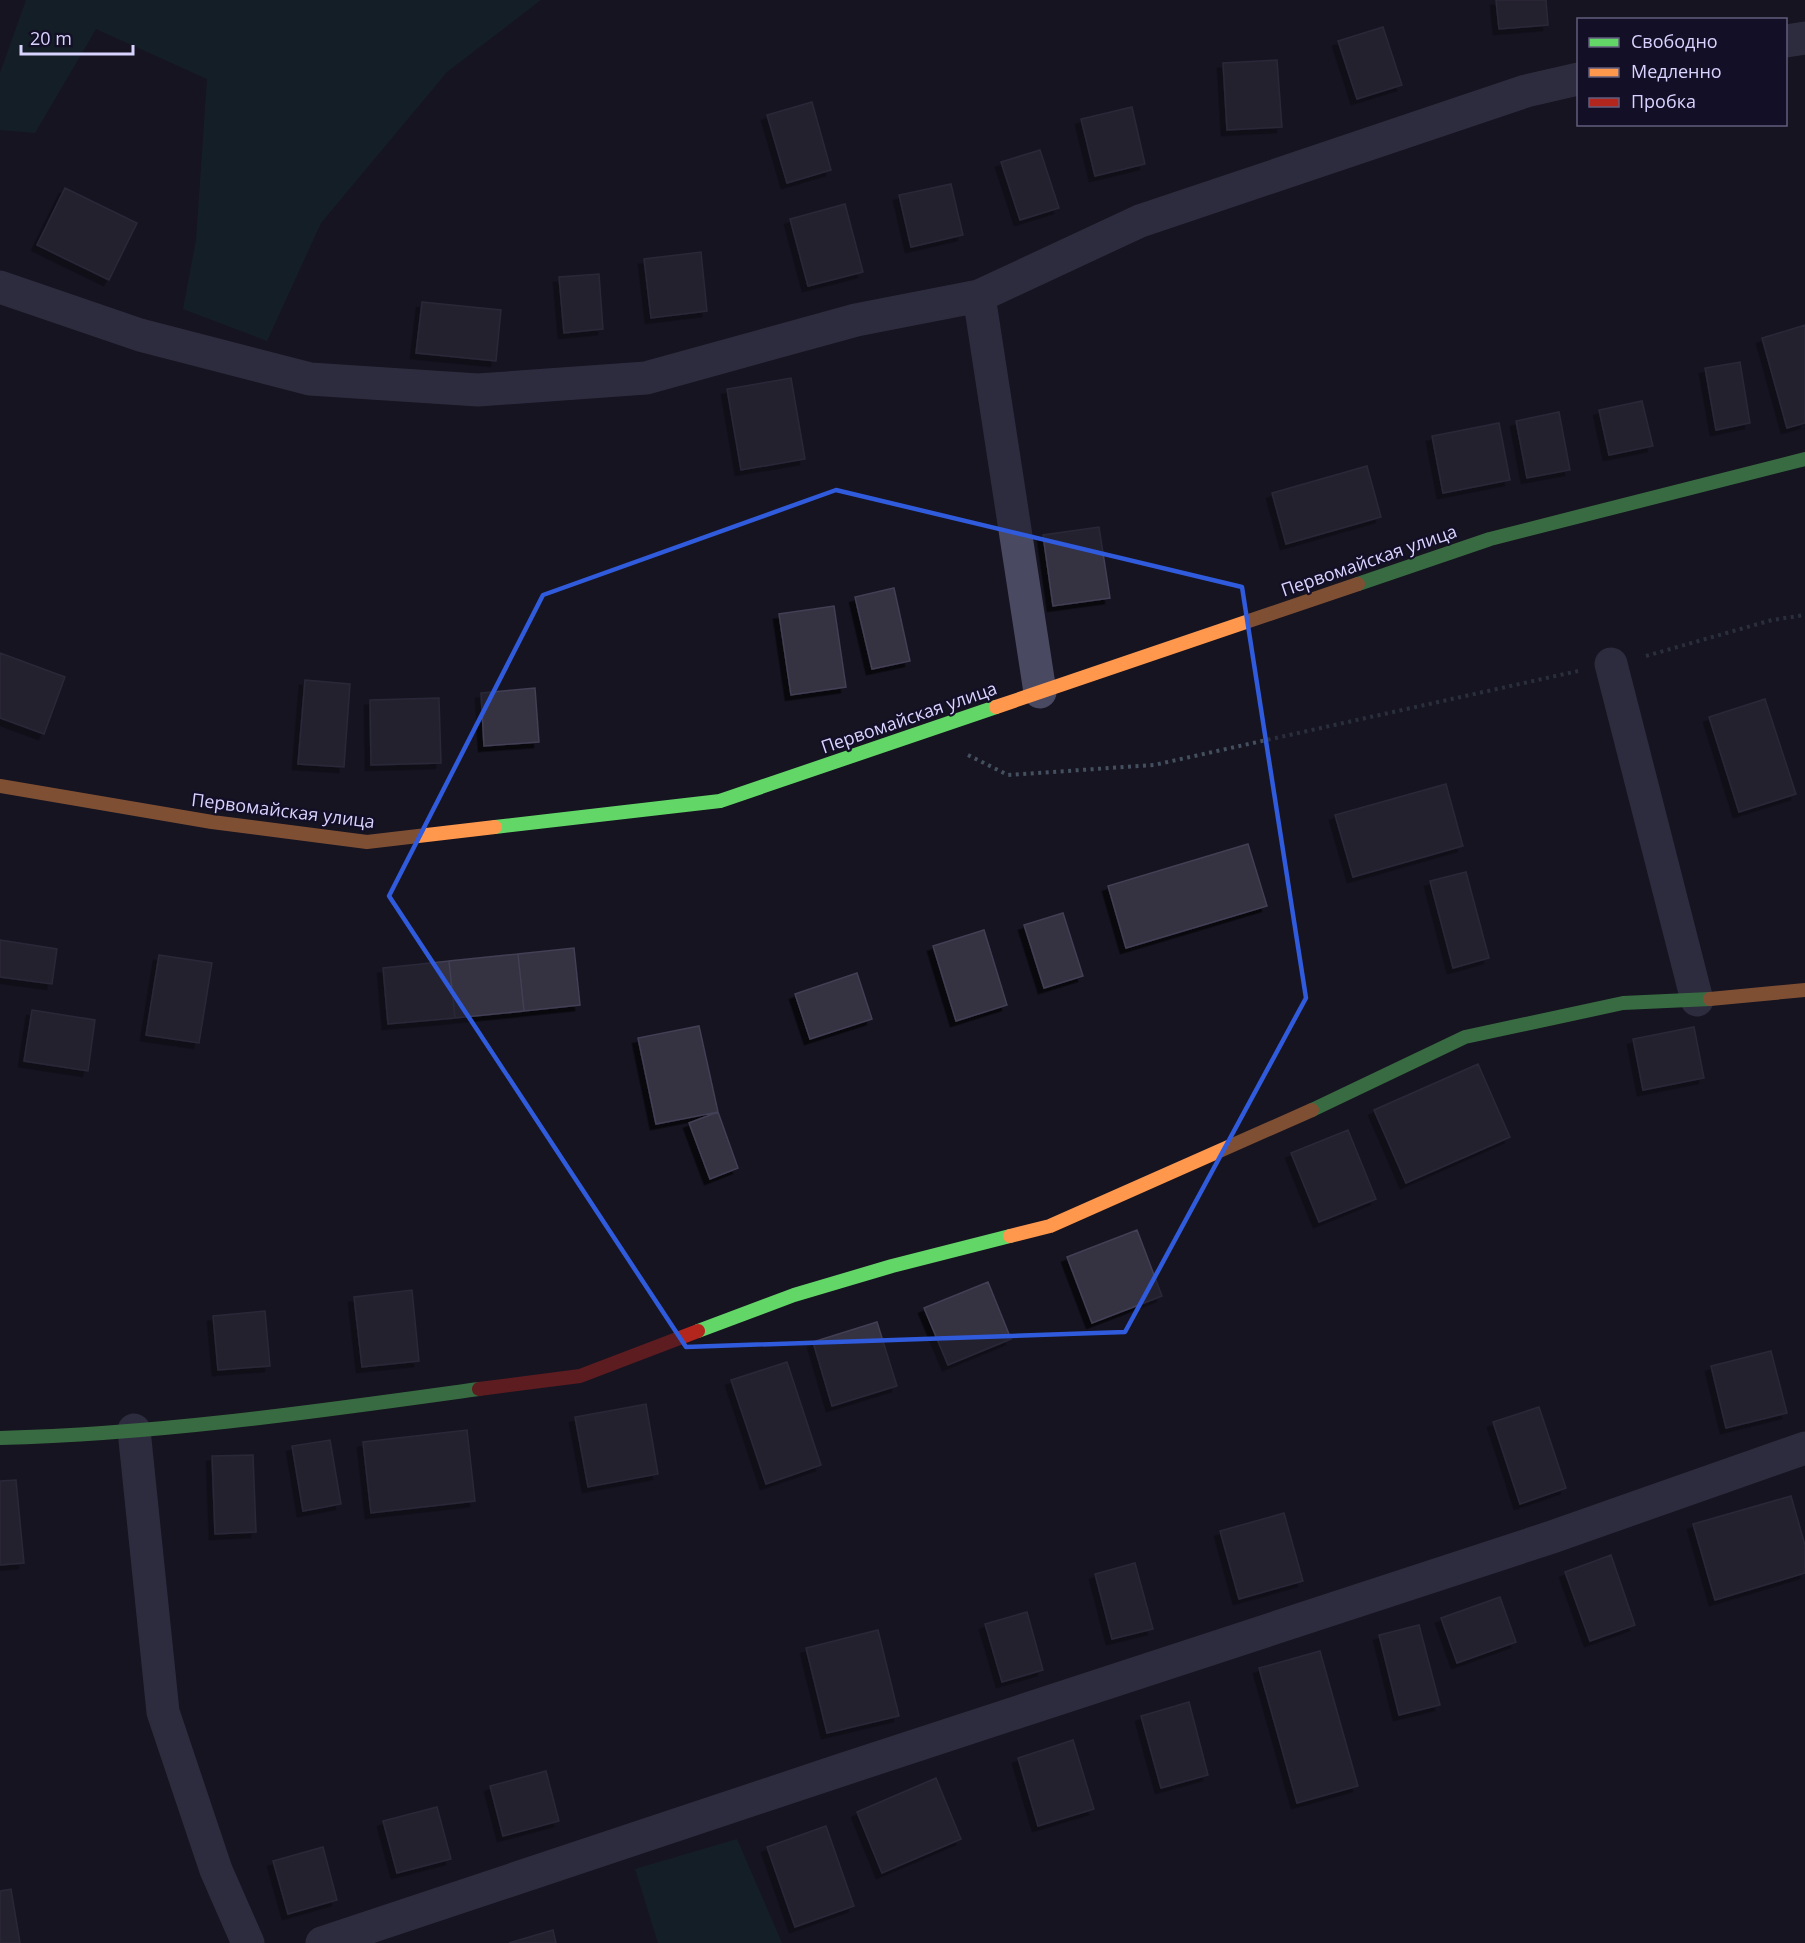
<svg xmlns="http://www.w3.org/2000/svg" width="1805" height="1943" font-family="'Open Sans',sans-serif">
<defs>
<filter id="shadow"><feDropShadow dx="-5.5" dy="5.5" stdDeviation="0" flood-color="#0009"/></filter>
</defs>
<rect width="100%" height="100%" fill="#161421"/>
<path fill="#132c2d" d="M26,0H541L447,72L321,223L267,341L183,309L196,240L207,79L96,29L35,133L0,130V73Z
M737,1839L782,1943H658L635,1869Z"/>
<path fill="#343243" stroke="#433f54" stroke-width="1.5" filter="url(#shadow)" d="M1496,0H1546L1548,25L1499,29Z
M1383,27L1402,85L1357,99L1338,41Z
M1277,60L1282,127L1227,130L1223,63Z
M812,102L831,170L787,183L767,115Z
M1132,107L1145,164L1095,176L1081,119Z
M1040,150L1059,208L1020,220L1001,162Z
M951,184L963,235L911,247L899,195Z
M65,188L137,223L109,280L37,245Z
M845,204L863,272L808,286L790,219Z
M701,252L707,311L651,318L644,259Z
M599,274L603,329L564,333L559,277Z
M422,302L501,310L496,361L416,353Z
M1805,325V423L1787,428L1762,338Z
M1740,362L1750,423L1716,430L1705,368Z
M791,378L805,459L741,470L727,389Z
M1642,401L1653,446L1609,455L1599,410Z
M1559,412L1570,470L1527,478L1516,421Z
M1499,423L1510,480L1443,493L1432,436Z
M1367,466L1381,517L1286,544L1272,493Z
M1099,527L1110,598L1053,606L1043,535Z
M894,588L910,661L872,669L855,597Z
M834,606L846,687L791,695L779,614Z
M0,653L65,677L44,734L0,718Z
M305,680L350,684L344,767L298,764Z
M535,688L539,742L484,746L481,693Z
M439,698L441,763L371,765L370,700Z
M1765,699L1796,794L1739,812L1709,717Z
M1446,784L1463,846L1353,877L1335,815Z
M1248,844L1267,906L1126,948L1108,886Z
M1466,872L1489,958L1453,968L1430,881Z
M1063,913L1083,976L1044,988L1024,925Z
M984,930L1007,1005L956,1021L933,946Z
M0,940L57,949L52,984L0,977Z
M574,948L580,1005L524,1011L518,954Z
M518,954L524,1011L455,1018L449,961Z
M159,955L212,963L199,1043L146,1035Z
M449,961L455,1018L388,1024L383,968Z
M857,973L872,1019L810,1039L795,994Z
M32,1010L95,1020L88,1071L24,1061Z
M699,1026L718,1112L656,1124L638,1038Z
M1694,1027L1704,1078L1643,1090L1633,1039Z
M1478,1064L1510,1137L1406,1183L1374,1110Z
M718,1112L738,1168L710,1179L689,1123Z
M1348,1130L1376,1199L1319,1222L1291,1153Z
M1137,1230L1162,1296L1092,1323L1067,1257Z
M988,1282L1011,1339L948,1365L924,1308Z
M412,1290L419,1361L362,1367L354,1297Z
M265,1311L270,1366L218,1370L213,1316Z
M877,1322L897,1386L832,1406L813,1342Z
M1771,1351L1787,1413L1726,1428L1711,1366Z
M787,1362L821,1465L766,1484L731,1380Z
M646,1404L658,1474L588,1487L575,1417Z
M1539,1407L1566,1488L1520,1504L1493,1422Z
M467,1430L475,1501L371,1513L363,1442Z
M330,1440L341,1504L303,1511L292,1446Z
M253,1455L256,1532L215,1534L212,1456Z
M16,1480L24,1563L0,1565V1481Z
M1791,1496L1805,1545V1573L1715,1600L1693,1524Z
M1284,1513L1303,1581L1239,1599L1220,1531Z
M1611,1555L1635,1625L1590,1641L1565,1572Z
M1135,1563L1153,1629L1112,1639L1095,1574Z
M1500,1597L1516,1642L1457,1663L1441,1618Z
M1027,1612L1043,1670L1002,1682L985,1624Z
M1419,1625L1440,1705L1399,1715L1379,1635Z
M878,1630L899,1716L827,1733L806,1648Z
M1320,1651L1358,1786L1297,1803L1259,1668Z
M1189,1702L1208,1775L1161,1788L1141,1716Z
M1073,1740L1094,1809L1038,1826L1018,1758Z
M546,1771L559,1821L503,1836L490,1786Z
M936,1778L961,1839L882,1873L857,1812Z
M437,1807L451,1859L397,1873L383,1821Z
M826,1826L854,1906L795,1927L767,1847Z
M323,1847L337,1900L288,1914L273,1861Z
M11,1889L20,1943H0V1891Z
M553,1930L556,1943H509Z"/>
<g fill="none" stroke-linecap="round" stroke-linejoin="round">
<path stroke="#44505f" stroke-width="4" stroke-dasharray="3 4.5" stroke-linecap="butt" d="M1646,656L1772,620L1805,615
M968,755L1008,775L1154,765L1578,671"/>
<path stroke="#4a4962" stroke-width="33" d="M1786,41L1805,38
M0,287L140,335L310,379L478,390L646,378L856,320L979,296L1140,221L1526,91L1578,79
M979,296L1040,692
M1611,664L1697,1000
M134,1430L163,1712L216,1870L248,1943
M322,1943L838,1771L1552,1537L1805,1448"/>
<path stroke="#63d668" stroke-width="14" d="M1358,584L1490,539L1805,459
M495,827L720,801L996,707
M1312,1110L1465,1037L1623,1003L1710,999
M698,1331L794,1295L892,1266L1010,1236
M0,1438C161,1434 320,1411 479,1389"/>
<path stroke="#ff974d" stroke-width="14" d="M996,707L1358,584
M0,786L212,822L367,842L495,827
M1710,999L1805,990
M1010,1236L1050,1226L1312,1110"/>
<path stroke="#b3261e" stroke-width="14" d="M479,1389L580,1376L698,1331"/>
</g>
<path d="M0 0H1805V1943H0ZM836,490L1242,587L1306,998L1125,1332L686,1347L389,896L543,595Z" fill="#161421" fill-opacity=".55" fill-rule="evenodd"/>
<path fill="none" stroke="#305bdc" stroke-width="4.5" stroke-linejoin="round" d="M836,490L1242,587L1306,998L1125,1332L686,1347L389,896L543,595Z"/>
<g text-anchor="middle" stroke-width="4.5" stroke-linejoin="round" paint-order="stroke">
<g font-size="18" fill="#d9d4ff" stroke="#130f26">
<text transform="translate(1369 561) rotate(-19)" y="6">Первомайская улица</text>
<text transform="translate(909 718) rotate(-19)" y="6">Первомайская улица</text>
<text transform="translate(283 811) rotate(7)" y="6">Первомайская улица</text>
</g>
</g>
<rect x="1577" y="18" width="210" height="108" fill="#130f26" stroke="#625e7d" stroke-width="1.5"/>
<rect x="1589" y="38" width="30" height="9" fill="#63d668" stroke="#625e7d" stroke-width="1.5"/>
<text x="1631" y="48" font-size="18" fill="#d9d4ff">Свободно</text>
<rect x="1589" y="68" width="30" height="9" fill="#ff974d" stroke="#625e7d" stroke-width="1.5"/>
<text x="1631" y="78" font-size="18" fill="#d9d4ff">Медленно</text>
<rect x="1589" y="98" width="30" height="9" fill="#b3261e" stroke="#625e7d" stroke-width="1.5"/>
<text x="1631" y="108" font-size="18" fill="#d9d4ff">Пробка</text>
<path d="M21 45v9h112v-9" fill="none" stroke="#d9d4ff" stroke-width="3"/>
<text x="30" y="45" font-size="18" fill="#d9d4ff" stroke="#130f26" stroke-width="4.5" paint-order="stroke">20 m</text>
</svg>
